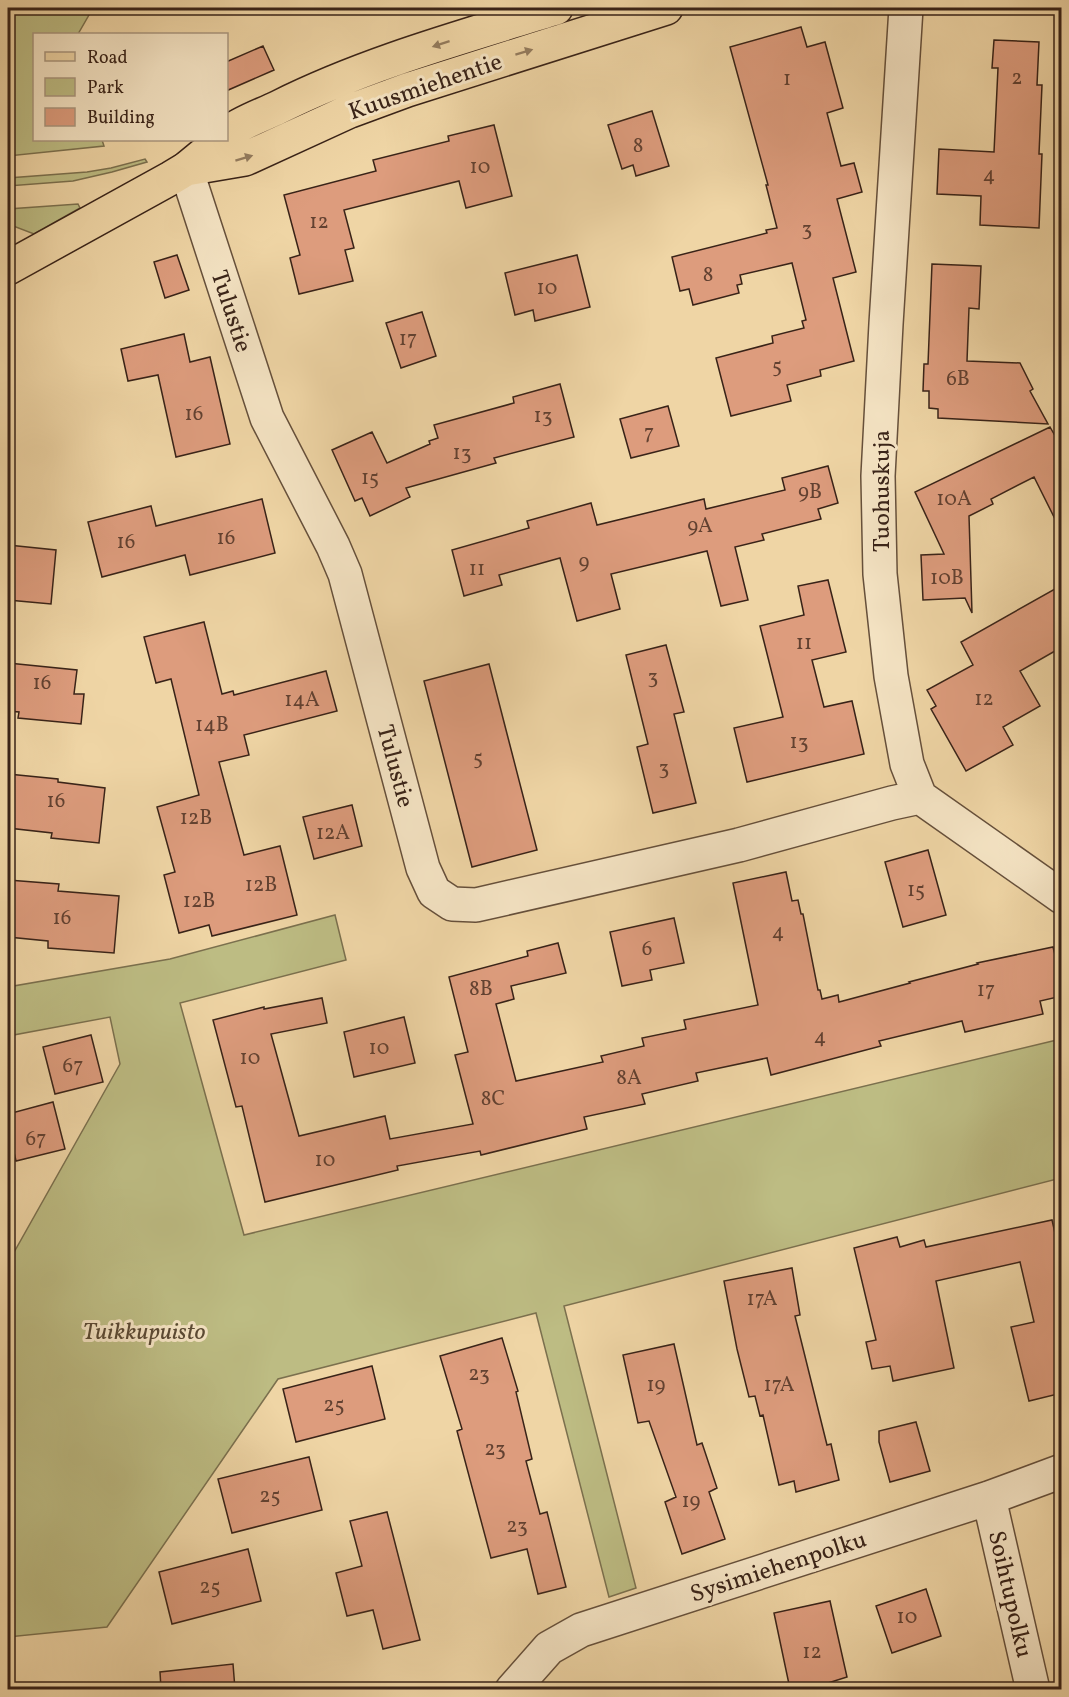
<svg xmlns="http://www.w3.org/2000/svg" width="1069" height="1697" font-family="Vollkorn,serif">
<rect width="100%" height="100%" fill="#efd5a5"/>
<filter id="stains"><feTurbulence type="fractalNoise" baseFrequency=".00333" numOctaves="4"/><feColorMatrix values="0 0 0 0 .2 0 0 0 0 .09 0 0 0 0 .02 0 0 0 .5 -.17"/></filter>
<radialGradient id="worn" r=".72"><stop offset=".6" stop-color="#630" stop-opacity="0"/><stop offset="1" stop-color="#630" stop-opacity=".3"/></radialGradient>
<path fill="#bdbc83" stroke="#7b704e" stroke-width="1.5" d="M8,8H93L78,34H34V140H102L104,146L8,156Z
M145,159L147,162L112,172L73,181L8,186V178L87,172L111,168Z
M78,204L80,208L34,234L8,224V209Z
M335,915L346,960L180,1003L244,1235L1061,1039V1178L564,1306L636,1588L609,1597L536,1313L278,1379L107,1627L8,1637V1263L120,1064L110,1017L8,1036V987L170,959Z"/>
<path fill="#dd9c7d" stroke="#392318" stroke-width="1.5" d="M801,27L807,47L825,42L843,108L827,113L841,166L854,163L862,192L837,199L856,272L833,278L854,361L820,370L821,376L787,385L791,401L731,416L716,358L773,343L772,336L804,328L802,321L806,320L792,263L740,275L742,284L737,285L739,293L693,305L689,289L680,291L672,257L767,233L766,230L777,228L766,185H768L730,47Z
M994,40L1039,42L1037,85H1042L1039,154H1042L1039,228L980,225L981,196L937,194L939,149L994,152L998,68H992Z
M263,46L274,70L226,91V62Z
M652,111L669,166L636,176L633,165L622,169L608,125Z
M494,125L512,196L466,208L459,181L344,210L354,248L345,250L353,281L299,294L290,258L300,255L284,195L376,171L373,160L449,141L448,136Z
M177,255L189,290L165,298L154,262Z
M577,255L590,307L535,321L533,310L515,315L505,273Z
M932,264L981,266L979,309L969,308L967,361L1020,363L1033,389L1030,391L1048,424L938,418V409L929,408V391H923L924,364H928Z
M422,312L436,356L401,368L386,323Z
M184,334L190,362L210,357L230,444L176,457L158,375L128,381L121,349Z
M560,384L574,437L494,458L496,463L406,488L410,497L370,516L362,498L355,501L332,450L372,432L387,463L430,444L429,441L438,438L434,425L514,403L513,397Z
M668,406L679,446L631,458L620,419Z
M1050,427L1062,448V533L1034,477L991,499L993,504L969,516L972,613L965,598L923,600L921,555L944,554L915,492Z
M828,466L838,503L818,509L821,519L762,534L764,540L735,547L748,600L721,606L707,551L611,574L620,609L577,621L560,558L499,575L502,585L464,596L452,550L529,528L527,521L591,503L597,525L704,499L706,509L785,490L782,478Z
M262,499L275,553L190,575L185,555L102,577L88,522L151,506L156,526Z
M8,545L56,550L51,604L8,600Z
M828,580L846,652L812,660L824,707L852,701L864,754L747,782L734,728L783,717L760,626L804,615L798,586Z
M1062,585V647L1020,671L1040,706L1003,727L1013,745L966,771L931,709L936,706L927,690L973,665L961,642Z
M204,622L222,694L233,691L234,695L326,671L337,711L244,735L249,755L219,762L244,855L280,846L297,915L212,936L209,925L179,933L164,875L175,872L157,807L199,795L171,679L156,683L144,637Z
M666,645L684,712L674,714L696,803L653,813L637,747L648,744L626,655Z
M8,663L77,670L74,694H84L81,724L18,718L19,712L8,711Z
M489,664L537,850L472,867L424,681Z
M8,774L58,779V782L105,788L99,843L51,838L52,833L8,828Z
M352,805L362,846L314,859L303,817Z
M928,850L946,915L903,927L885,862Z
M786,872L792,901L798,900L801,914H803L818,990H820L822,999L838,995L839,1002L910,983L909,982L978,964L977,963L1053,947L1062,982V996L1040,1001L1043,1014L965,1032L962,1021L879,1041L881,1046L771,1075L767,1058L696,1073L698,1081L642,1094L645,1104L584,1117L587,1129L481,1155L480,1151L397,1166L398,1170L265,1202L242,1106L236,1107L213,1020L264,1007V1009L322,998L327,1023L271,1034L299,1136L385,1116L390,1139L473,1124L455,1055L468,1052L449,977L528,956L527,951L558,943L566,973L511,986L514,999L496,1004L516,1081L603,1062L601,1056L644,1046L642,1038L686,1029L684,1020L758,1005L733,883Z
M8,880L59,884L58,891L119,896L114,953L48,948V941L8,937Z
M674,918L684,963L650,970L652,980L622,986L610,932Z
M404,1017L415,1063L354,1077L344,1032Z
M91,1035L103,1082L55,1094L43,1047Z
M53,1102L65,1149L16,1161L8,1126V1114Z
M1052,1220L1062,1264V1393L1029,1401L1011,1327L1034,1322L1020,1262L936,1281L954,1368L893,1381L890,1366L872,1369L866,1342L876,1340L854,1248L897,1237L900,1247L924,1240L926,1247Z
M792,1268L800,1315L795,1316L827,1445L831,1444L839,1480L796,1492L794,1481L779,1485L763,1415L760,1416L755,1396L749,1397L737,1349L724,1281Z
M502,1338L518,1391L516,1392L532,1459L526,1461L540,1514L547,1512L566,1587L538,1594L527,1549L491,1558L457,1431L462,1429L440,1356Z
M674,1344L697,1445L702,1443L717,1488L709,1492L725,1539L682,1554L665,1502L676,1497L649,1421L638,1423L623,1355Z
M372,1366L385,1419L296,1442L283,1389Z
M916,1422L930,1471L890,1482L879,1442V1431Z
M309,1457L322,1510L232,1533L218,1479Z
M387,1512L420,1640L383,1649L373,1610L347,1616L336,1573L362,1566L350,1521Z
M248,1549L261,1601L172,1624L159,1572Z
M926,1589L941,1636L892,1653L876,1606Z
M830,1601L847,1677L809,1689H790L774,1613Z
M233,1664L235,1689H161L160,1672Z"/>
<g fill="none" stroke-linecap="round" stroke-linejoin="round">
<g stroke="#66503b" stroke-width="36">
<path id="minor" d="M906,8L886,324L878,476L880,574L891,676L907,764L920,797L1062,897
M186,169L267,418L333,546L345,574L423,868L434,892L452,904L476,905L739,845L892,803L920,797
M989,1498L1033,1690
M512,1690L549,1648L581,1630L989,1498L1062,1471"/>
</g>
<g stroke="#392318" stroke-width="36">
<path id="major" d="M226,134C241,122 263,115 279,107C367,63 463,37 556,8
M186,169L245,159L350,111L407,90L666,8
M8,268L171,178L186,169L203,155"/>
</g>
<use href="#minor" stroke="#f5e4c4" stroke-width="33"/>
<use href="#major" stroke="#efd5a5" stroke-width="33"/>
</g>
<defs><path id="oneway-solid" d="M-6-.8H1V-3.2L6.5 0L1 3.2V.8H-6Z" transform="scale(1.5)"/></defs>
<g fill="#947c5e">
<use href="#oneway-solid" transform="translate(441 44) rotate(162)"/>
<use href="#oneway-solid" transform="translate(524 52) rotate(-17)"/>
<use href="#oneway-solid" transform="translate(244 158) rotate(-17)"/>
</g>
<g text-anchor="middle" stroke-width="6" stroke-linejoin="round" paint-order="stroke">
<g font-size="21" fill="#624131">
<text x="1017" y="84">2</text>
<text x="787" y="85">1</text>
<text x="638" y="152">8</text>
<text x="480" y="173">10</text>
<text x="989" y="181">4</text>
<text x="319" y="228">12</text>
<text x="807" y="235">3</text>
<text x="708" y="281">8</text>
<text x="547" y="294">10</text>
<text x="408" y="345">17</text>
<text x="777" y="372">5</text>
<text x="958" y="385">6B</text>
<text x="194" y="420">16</text>
<text x="543" y="422">13</text>
<text x="649" y="439">7</text>
<text x="462" y="459">13</text>
<text x="370" y="484">15</text>
<text x="810" y="498">9B</text>
<text x="954" y="505">10A</text>
<text x="700" y="532">9A</text>
<text x="226" y="544">16</text>
<text x="126" y="548">16</text>
<text x="584" y="568">9</text>
<text x="477" y="575">11</text>
<text x="947" y="584">10B</text>
<text x="804" y="649">11</text>
<text x="653" y="683">3</text>
<text x="42" y="689">16</text>
<text x="984" y="705">12</text>
<text x="302" y="706">14A</text>
<text x="212" y="731">14B</text>
<text x="799" y="748">13</text>
<text x="478" y="764">5</text>
<text x="664" y="774">3</text>
<text x="56" y="807">16</text>
<text x="196" y="824">12B</text>
<text x="333" y="839">12A</text>
<text x="261" y="891">12B</text>
<text x="916" y="896">15</text>
<text x="199" y="907">12B</text>
<text x="62" y="924">16</text>
<text x="778" y="938">4</text>
<text x="647" y="955">6</text>
<text x="481" y="995">8B</text>
<text x="986" y="996">17</text>
<text x="820" y="1043">4</text>
<text x="379" y="1054">10</text>
<text x="250" y="1064">10</text>
<text x="73" y="1072">67</text>
<text x="629" y="1084">8A</text>
<text x="493" y="1105">8C</text>
<text x="36" y="1145">67</text>
<text x="325" y="1166">10</text>
<text x="762" y="1305">17A</text>
<text x="479" y="1380">23</text>
<text x="656" y="1391">19</text>
<text x="779" y="1391">17A</text>
<text x="334" y="1411">25</text>
<text x="495" y="1455">23</text>
<text x="270" y="1502">25</text>
<text x="691" y="1507">19</text>
<text x="517" y="1532">23</text>
<text x="210" y="1593">25</text>
<text x="907" y="1623">10</text>
<text x="812" y="1658">12</text>
</g>
<g font-size="24" fill="#392318" stroke="#f5e4c4">
<text transform="translate(425 86) rotate(-19)" y="8">Kuusmiehentie</text>
<text transform="translate(232 311) rotate(72)" y="8">Tulustie</text>
<text transform="translate(881 491) rotate(-90)" y="8">Tuohuskuja</text>
<text transform="translate(396 766) rotate(75)" y="8">Tulustie</text>
<text transform="translate(778 1566) rotate(-18)" y="8">Sysimiehenpolku</text>
<text transform="translate(1011 1594) rotate(77)" y="8">Soihtupolku</text>
</g>
<g font-size="24" font-style="italic" fill="#5a4933" stroke="#f5e4c4">
<text x="144" y="1339">Tuikkupuisto</text>
</g>
</g>
<rect width="1069" height="1697" fill="none" stroke="#efd5a5" stroke-width="30"/>
<rect x="9" y="9" width="1051" height="1679" fill="none" stroke="#392318" stroke-width="3"/>
<rect x="15" y="15" width="1039" height="1667" fill="none" stroke="#392318" stroke-width="1.5"/>
<rect x="33" y="33" width="195" height="108" fill="#f5e4c4" stroke="#aa977f" stroke-width="1.5"/>
<rect x="45" y="52" width="30" height="9" fill="#efd5a5" stroke="#aa977f" stroke-width="1.5"/>
<text x="87" y="63" font-size="18" fill="#392318">Road</text>
<rect x="45" y="78" width="30" height="18" fill="#bdbc83" stroke="#aa977f" stroke-width="1.5"/>
<text x="87" y="93" font-size="18" fill="#392318">Park</text>
<rect x="45" y="108" width="30" height="18" fill="#dd9c7d" stroke="#aa977f" stroke-width="1.5"/>
<text x="87" y="123" font-size="18" fill="#392318">Building</text>
<rect width="100%" height="100%" filter="url(#stains)"/>
<rect width="100%" height="100%" fill="url(#worn)"/>
</svg>
